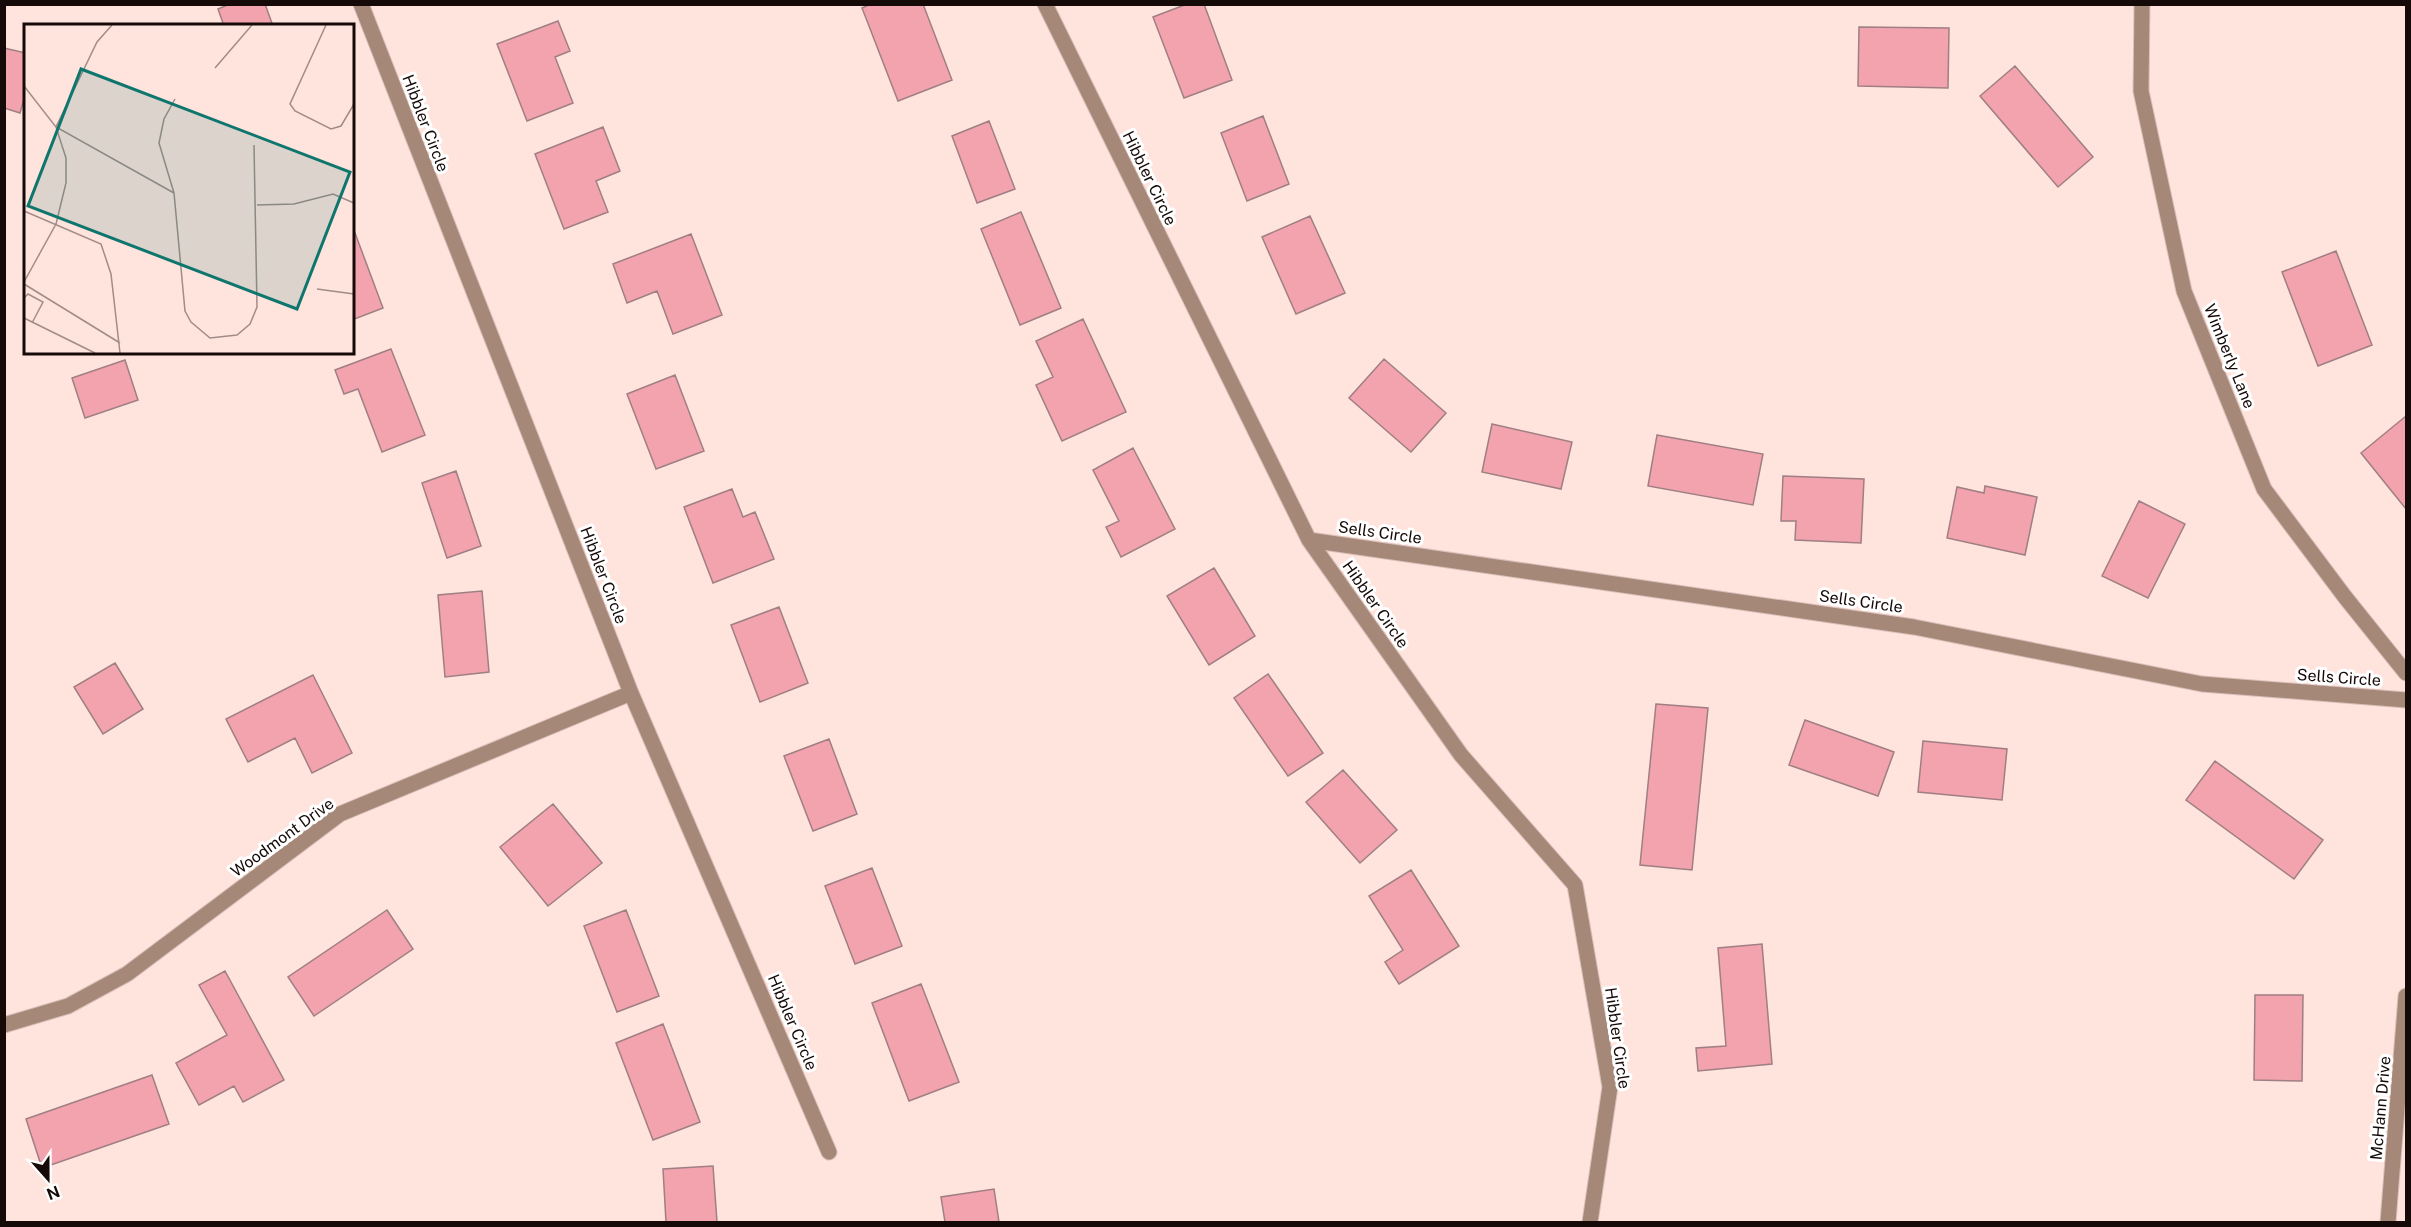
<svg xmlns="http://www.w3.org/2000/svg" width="2411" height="1227" font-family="'Public Sans',sans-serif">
<rect width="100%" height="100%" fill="#ffe3dd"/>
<path fill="#f3a3ae" stroke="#9f7f83" stroke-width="1.5" d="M230,4H265L273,26H224L218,9Z
M871,4H923L952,80L898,101L862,8Z
M1187,4H1204L1232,80L1184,98L1153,17Z
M558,21L570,51L555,57L573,103L527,121L497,44Z
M1859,27L1949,28L1948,88L1858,86Z
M4,48L26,53V92L20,113L4,108Z
M2015,66L2093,157L2058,187L1980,96Z
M1263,116L1289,184L1247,201L1221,133Z
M989,121L1015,189L977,203L952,136Z
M603,127L620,171L596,181L608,212L564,229L535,154Z
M1021,212L1061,308L1020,325L981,229Z
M1310,216L1345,293L1296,314L1262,237Z
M355,233L383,308L352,320V234Z
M691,234L722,315L673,334L657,291L627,303L613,264Z
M2336,251L2372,345L2318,366L2282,272Z
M1083,319L1126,412L1062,441L1036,385L1053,377L1036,341Z
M391,349L425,435L382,452L358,389L344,394L335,370Z
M1384,359L1446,413L1411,452L1349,398Z
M125,360L138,400L85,418L72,378Z
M675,375L704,451L656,469L627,394Z
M2406,416V509L2361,453Z
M1492,424L1572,442L1561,489L1482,472Z
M1657,435L1763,454L1753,505L1648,486Z
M1133,448L1175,529L1121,557L1106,527L1119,521L1093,470Z
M456,471L481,546L447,558L422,483Z
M1783,476L1864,479L1861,543L1795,540L1796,521H1781Z
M1985,486L2037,497L2025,555L1947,538L1957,487L1984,493Z
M732,489L743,517L755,512L774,559L713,583L684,507Z
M2139,501L2185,524L2148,598L2102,576Z
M1214,568L1255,636L1209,665L1167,596Z
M482,591L489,672L445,677L438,595Z
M779,607L808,683L760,702L731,625Z
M115,663L143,709L103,734L74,687Z
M1268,674L1323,753L1288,776L1234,698Z
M313,675L352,753L312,773L295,738L248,762L226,719Z
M1656,704L1708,708L1692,870L1640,865Z
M1805,720L1894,752L1878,796L1789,765Z
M829,739L857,814L813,831L784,756Z
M1923,741L2007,749L2002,800L1918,792Z
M2215,761L2323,840L2294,879L2186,800Z
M1343,770L1397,830L1360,863L1306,802Z
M553,804L602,863L548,906L500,847Z
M872,868L902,946L855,964L825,886Z
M1411,870L1459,946L1399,984L1385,962L1403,950L1369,896Z
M387,910L413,949L314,1016L288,977Z
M626,910L659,996L617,1012L584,926Z
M1762,944L1772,1064L1698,1071L1696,1048L1726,1046L1718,948Z
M225,971L284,1080L243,1102L234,1086L199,1105L176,1063L227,1035L199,985Z
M921,984L959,1082L909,1101L872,1003Z
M2255,995H2303L2302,1081L2254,1080Z
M663,1024L700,1122L653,1140L616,1043Z
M152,1075L169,1124L42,1168L26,1119Z
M713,1166L717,1222H666L663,1169Z
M994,1189L999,1222H945L941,1197Z"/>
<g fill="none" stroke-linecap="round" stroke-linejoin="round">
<g stroke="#dac0bb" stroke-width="17">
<path id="minor" d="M361,4L631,693L829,1152
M1045,4L1309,540L1461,755L1575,885L1610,1087L1590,1222
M2142,4L2141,91L2184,291L2264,489L2345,597L2406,673
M1309,540L1914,627L2202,684L2406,700
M4,1025L68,1006L127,974L340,814L631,693
M2388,1222L2406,996"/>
</g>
<use href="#minor" stroke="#a58877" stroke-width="15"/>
</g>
<g text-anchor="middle" stroke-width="6" stroke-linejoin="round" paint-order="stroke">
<g font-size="16" fill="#150a08" stroke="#fff">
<text transform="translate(426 123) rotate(69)" y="6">Hibbler Circle</text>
<text transform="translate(1150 178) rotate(64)" y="6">Hibbler Circle</text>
<text transform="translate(2230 356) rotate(68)" y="6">Wimberly Lane</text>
<text transform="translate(1380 532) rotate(8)" y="6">Sells Circle</text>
<text transform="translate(604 575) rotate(69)" y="6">Hibbler Circle</text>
<text transform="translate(1861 601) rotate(8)" y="6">Sells Circle</text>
<text transform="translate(1376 604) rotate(55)" y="6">Hibbler Circle</text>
<text transform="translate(2339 677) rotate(4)" y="6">Sells Circle</text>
<text transform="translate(282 837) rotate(-36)" y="6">Woodmont Drive</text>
<text transform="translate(793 1022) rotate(67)" y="6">Hibbler Circle</text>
<text transform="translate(1618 1038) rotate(82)" y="6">Hibbler Circle</text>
<text transform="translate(2380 1108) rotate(-85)" y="6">McHann Drive</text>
</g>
</g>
<g transform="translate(24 24)">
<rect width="330" height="330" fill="#ffe3dd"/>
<path fill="none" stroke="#a18c88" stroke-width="1.5" d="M88,1L73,18L32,103L150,169M302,1L266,80L271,87L307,105L317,102L330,80M191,44L228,1M0,62L32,103L42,134V159L32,200L0,258M151,75L140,95L135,119L150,169L161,287L167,298L186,314L213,311L226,300L233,283L230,121M233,181L270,180L309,170L330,179M0,187L77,220L87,250L96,329M0,260L96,319M293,265L330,270M0,274L4,270L19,278L8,299M0,294L71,329"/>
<path fill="#0f766e" fill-opacity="0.15" stroke="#0f766e" stroke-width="3" d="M57,45L326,148L273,285L4,182Z"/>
<rect width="330" height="330" fill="none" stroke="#150a08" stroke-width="3"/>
</g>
<rect width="2411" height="1227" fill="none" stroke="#150a08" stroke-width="12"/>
<g transform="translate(48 1179) rotate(159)" stroke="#ffffff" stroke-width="4.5" paint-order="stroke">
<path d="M0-4.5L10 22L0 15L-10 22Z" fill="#150a08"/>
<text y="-9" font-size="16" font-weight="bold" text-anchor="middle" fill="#150a08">N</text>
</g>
</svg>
